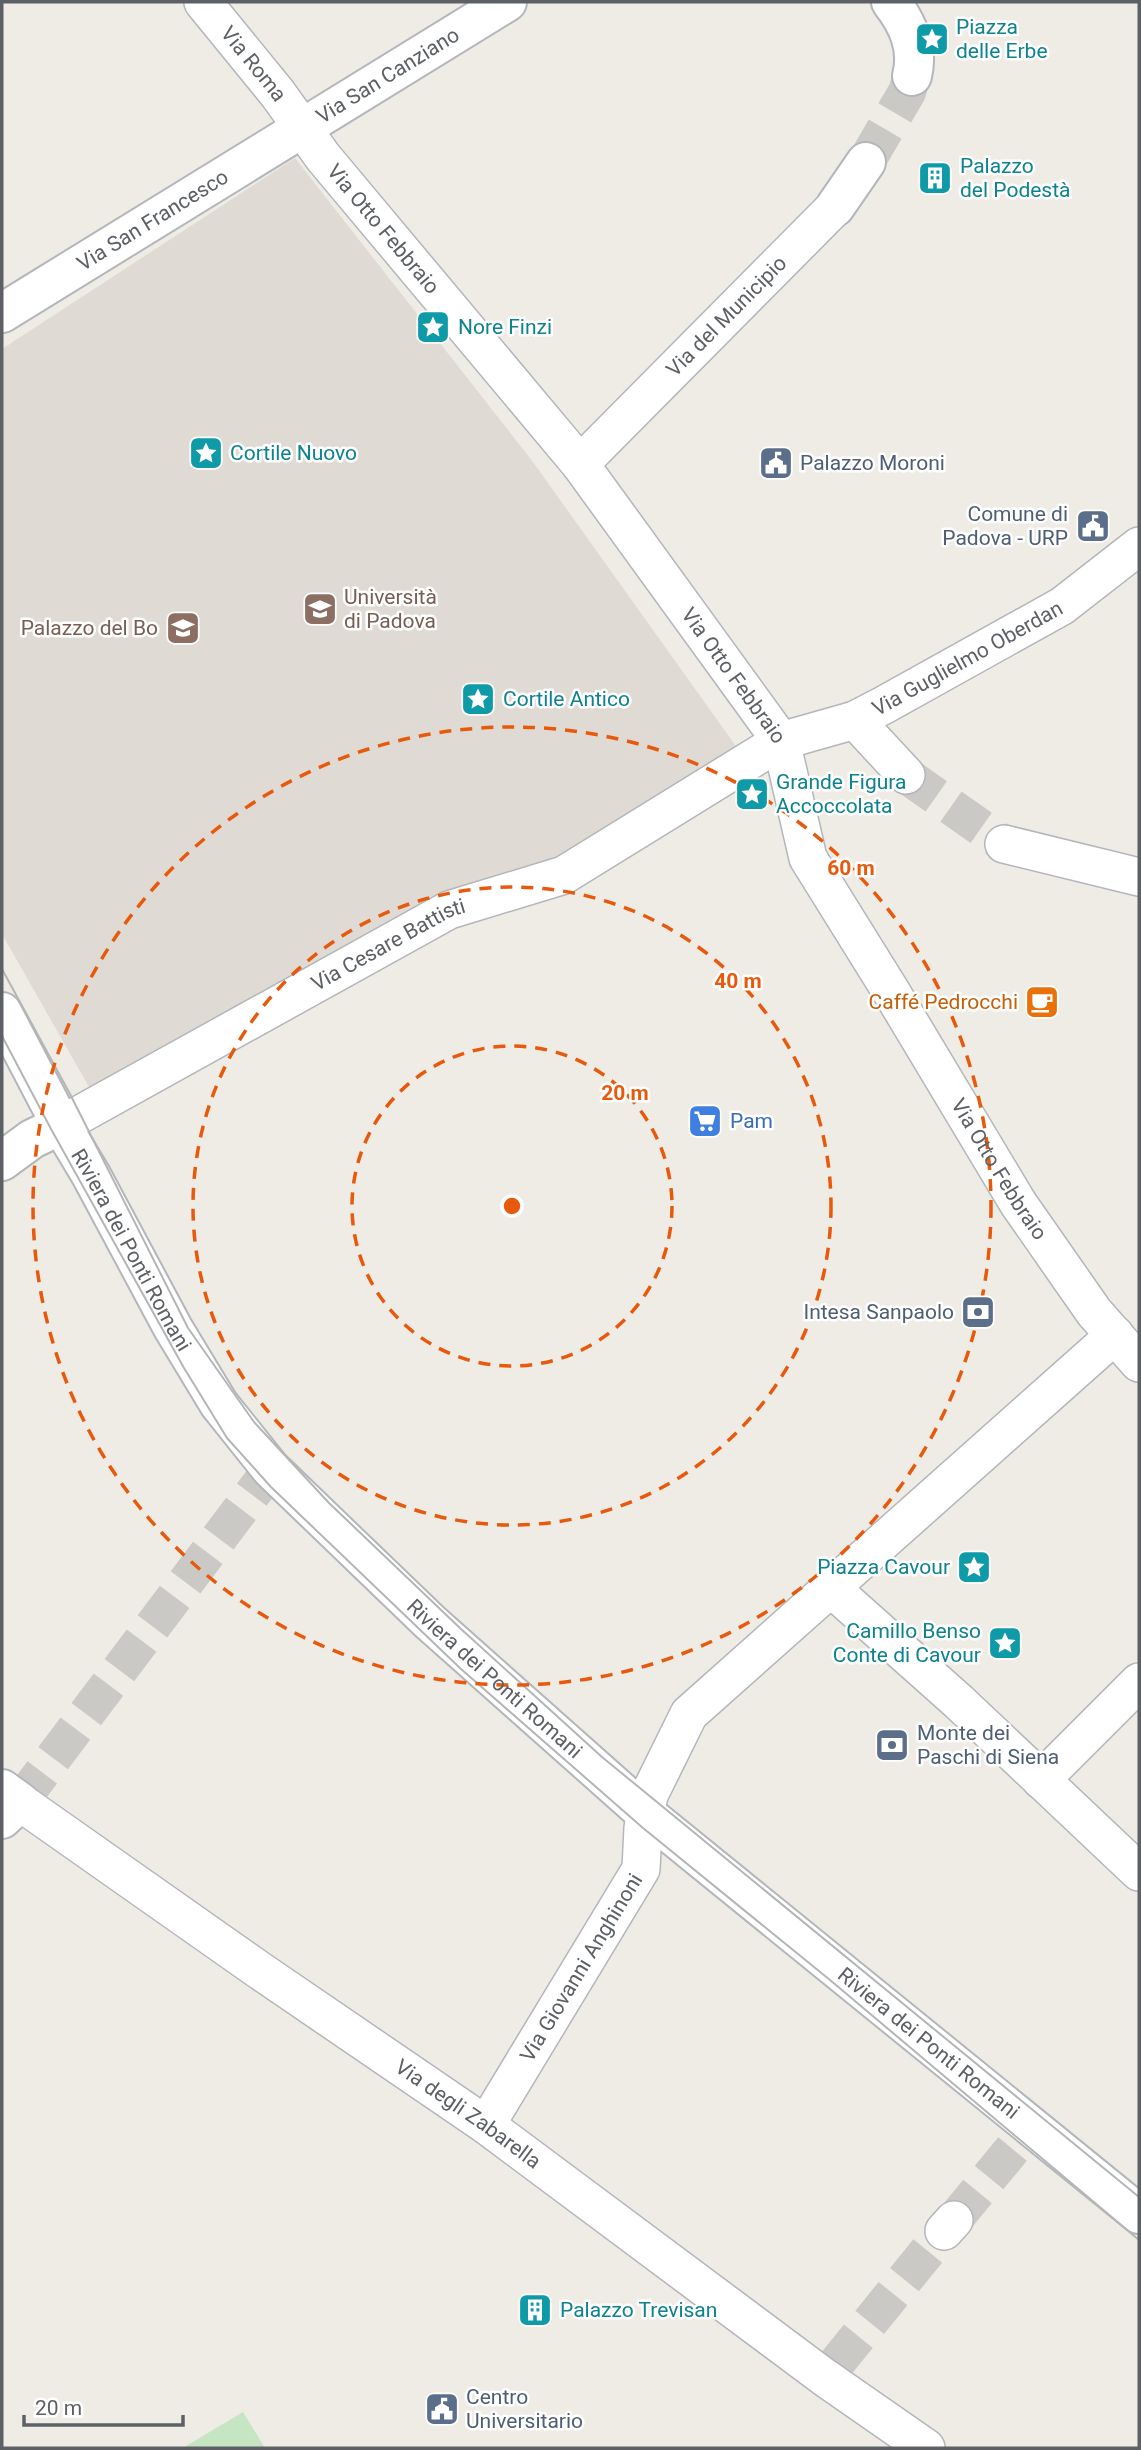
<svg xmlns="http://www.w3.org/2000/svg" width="1141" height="2450" font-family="Roboto,sans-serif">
<rect width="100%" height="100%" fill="#efece6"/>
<path fill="#dfdbd4" d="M295,158L533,462L743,756L549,876L93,1094L2,934V349Z"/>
<path fill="#c5e5c3" d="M243,2412L265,2448H187L186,2446Z"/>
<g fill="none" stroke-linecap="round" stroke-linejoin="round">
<path stroke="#cac9c6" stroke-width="37" stroke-dasharray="37 18" stroke-linecap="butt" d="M906,775L1004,844
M20,1802L271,1469
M954,2220L1020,2140
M835,2365L944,2231"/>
<path stroke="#cac9c6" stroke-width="38" stroke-dasharray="38 19" stroke-linecap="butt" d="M866,162L907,92L912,76"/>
<g stroke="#b3b6ba" stroke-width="40">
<g id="pedestrian">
<path id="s1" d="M203,2L278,94L323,157L580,464L781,741L808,858L892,993L1018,1203L1094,1312L1139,1363"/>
<path id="s2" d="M580,464L835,207"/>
<path d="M855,720L906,775"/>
<path d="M1004,844L1139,877"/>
<path id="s3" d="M61,1125L449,910L564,875L781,741L855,720L884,705L1062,606L1139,546"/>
<path d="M831,1588L959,1702L1139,1872"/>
<path d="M1041,1780L1139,1682"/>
<path id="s4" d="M20,1802L259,1970L486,2125L824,2377L926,2448"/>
<path id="s5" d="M486,2125L641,1869L643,1828L649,1795L689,1714L1115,1335"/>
<path d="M944,2231L954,2220"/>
</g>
</g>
<g stroke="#b3b6ba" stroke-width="42">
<g id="minor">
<path d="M891,2C908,24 919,48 912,76"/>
<path d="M835,207L866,162"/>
<path id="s6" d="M2,313L507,2"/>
<path id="s7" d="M2,1012L61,1125L91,1175L173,1328L219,1404L271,1469L430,1622L645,1813L1139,2214"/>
<path d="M2,1161L32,1139L61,1125"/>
<path d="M2,1789L20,1802L2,1819"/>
</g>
</g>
<use href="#pedestrian" stroke="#fff" stroke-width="37"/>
<use href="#minor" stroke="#fff" stroke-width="38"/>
<path stroke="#b4b5b5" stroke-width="2" d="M2,969L70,1094L188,1328L254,1422L329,1503L461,1629L602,1757L1139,2197
M2,1036L51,1129L184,1368L227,1438L271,1487L461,1669L643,1828L830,1980L1139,2240"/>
</g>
<g fill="none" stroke="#e8590c" stroke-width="3.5" stroke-dasharray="12 9">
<circle cx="512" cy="1206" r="160"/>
<circle cx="512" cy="1206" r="319"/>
<circle cx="512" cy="1206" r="479"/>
</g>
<defs>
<g id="sight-square" transform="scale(1.75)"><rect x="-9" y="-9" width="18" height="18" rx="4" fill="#0f9aa8" stroke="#fff"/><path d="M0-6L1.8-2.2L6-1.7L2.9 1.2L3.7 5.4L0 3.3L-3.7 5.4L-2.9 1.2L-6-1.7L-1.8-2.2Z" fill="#fff"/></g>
<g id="building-square" transform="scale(1.75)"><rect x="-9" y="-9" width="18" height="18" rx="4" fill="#0f9aa8" stroke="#fff"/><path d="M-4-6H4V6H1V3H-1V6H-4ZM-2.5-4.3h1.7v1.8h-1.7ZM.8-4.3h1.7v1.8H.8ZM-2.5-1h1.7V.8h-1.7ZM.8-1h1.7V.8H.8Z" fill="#fff"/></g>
<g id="civic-square" transform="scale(1.75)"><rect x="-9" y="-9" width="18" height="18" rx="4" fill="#5c6f8a" stroke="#fff"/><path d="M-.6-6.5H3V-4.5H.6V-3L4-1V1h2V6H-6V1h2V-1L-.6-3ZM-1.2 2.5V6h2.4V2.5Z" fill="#fff"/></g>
<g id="university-square" transform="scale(1.75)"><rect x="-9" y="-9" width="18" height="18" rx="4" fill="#8d6e63" stroke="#fff"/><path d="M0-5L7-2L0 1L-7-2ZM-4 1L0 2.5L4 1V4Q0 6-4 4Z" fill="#fff"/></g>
<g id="cafe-square" transform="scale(1.75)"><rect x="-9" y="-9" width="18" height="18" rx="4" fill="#e8710a" stroke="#fff"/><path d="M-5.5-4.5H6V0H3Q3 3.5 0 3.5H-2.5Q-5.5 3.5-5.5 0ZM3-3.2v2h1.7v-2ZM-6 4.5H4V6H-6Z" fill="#fff"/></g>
<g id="supermarket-square" transform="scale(1.75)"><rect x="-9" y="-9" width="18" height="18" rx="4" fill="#3f7fe0" stroke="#fff"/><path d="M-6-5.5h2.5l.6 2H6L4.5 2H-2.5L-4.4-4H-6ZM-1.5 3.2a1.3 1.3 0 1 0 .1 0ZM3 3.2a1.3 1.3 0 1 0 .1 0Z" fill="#fff"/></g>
<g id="bank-square" transform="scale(1.75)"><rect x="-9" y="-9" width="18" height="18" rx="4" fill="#5c6f8a" stroke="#fff"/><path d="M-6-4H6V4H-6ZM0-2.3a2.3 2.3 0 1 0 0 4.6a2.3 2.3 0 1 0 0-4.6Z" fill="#fff"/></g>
</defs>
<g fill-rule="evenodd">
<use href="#sight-square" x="932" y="39"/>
<use href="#building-square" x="935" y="178"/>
<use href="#sight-square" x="433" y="327"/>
<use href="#sight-square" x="206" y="453"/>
<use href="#civic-square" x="776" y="463"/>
<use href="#civic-square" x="1093" y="526"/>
<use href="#university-square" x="320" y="609"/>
<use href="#university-square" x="183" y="628"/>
<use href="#sight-square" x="478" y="699"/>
<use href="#sight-square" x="752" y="794"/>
<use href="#cafe-square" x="1042" y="1002"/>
<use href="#supermarket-square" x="705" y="1121"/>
<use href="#bank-square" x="978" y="1312"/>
<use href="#sight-square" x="974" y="1567"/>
<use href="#sight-square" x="1005" y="1643"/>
<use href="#bank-square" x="892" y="1745"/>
<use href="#building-square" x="535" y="2310"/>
<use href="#civic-square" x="442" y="2409"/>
</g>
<g text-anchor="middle" stroke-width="5" stroke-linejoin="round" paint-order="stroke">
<g font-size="21" fill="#0d838f" stroke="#fff" text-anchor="start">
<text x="956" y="34">Piazza<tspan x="956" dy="24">delle Erbe</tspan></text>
<text x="960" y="173">Palazzo<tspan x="960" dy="24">del Podestà</tspan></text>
<text x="458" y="334">Nore Finzi</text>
<text x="230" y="460">Cortile Nuovo</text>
<text x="503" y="706">Cortile Antico</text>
<text x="776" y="789">Grande Figura<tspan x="776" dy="24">Accoccolata</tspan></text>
<text x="950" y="1574" text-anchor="end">Piazza Cavour</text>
<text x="981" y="1638" text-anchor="end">Camillo Benso<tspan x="981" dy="24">Conte di Cavour</tspan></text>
<text x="560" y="2317">Palazzo Trevisan</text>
</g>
<g font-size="21" fill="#5d6165" stroke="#fff">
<text dy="7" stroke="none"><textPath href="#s1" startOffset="80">Via Roma</textPath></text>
<text dy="7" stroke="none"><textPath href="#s6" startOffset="453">Via San Canziano</textPath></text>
<text dy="7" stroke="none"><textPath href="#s6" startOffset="177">Via San Francesco</textPath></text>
<text dy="7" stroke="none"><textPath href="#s1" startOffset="290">Via Otto Febbraio</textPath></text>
<text dy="7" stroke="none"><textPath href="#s2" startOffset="208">Via del Municipio</textPath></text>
<text dy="7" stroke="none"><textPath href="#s3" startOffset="1024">Via Guglielmo Oberdan</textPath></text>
<text dy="7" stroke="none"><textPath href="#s1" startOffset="858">Via Otto Febbraio</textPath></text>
<text dy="7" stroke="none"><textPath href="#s3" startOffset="374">Via Cesare Battisti</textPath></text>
<text dy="7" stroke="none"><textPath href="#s1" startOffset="1424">Via Otto Febbraio</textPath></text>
<text dy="7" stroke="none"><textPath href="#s7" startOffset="271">Riviera dei Ponti Romani</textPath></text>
<text dy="7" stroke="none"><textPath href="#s7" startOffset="838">Riviera dei Ponti Romani</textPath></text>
<text dy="7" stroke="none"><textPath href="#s5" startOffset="184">Via Giovanni Anghinoni</textPath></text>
<text dy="7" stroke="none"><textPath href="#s7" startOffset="1405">Riviera dei Ponti Romani</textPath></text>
<text dy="7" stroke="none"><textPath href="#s4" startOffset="546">Via degli Zabarella</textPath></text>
</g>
<g font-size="21" fill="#4e5e75" stroke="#fff" text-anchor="start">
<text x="800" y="470">Palazzo Moroni</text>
<text x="1068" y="521" text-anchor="end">Comune di<tspan x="1068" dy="24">Padova - URP</tspan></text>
<text x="954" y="1319" text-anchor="end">Intesa Sanpaolo</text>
<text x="917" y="1740">Monte dei<tspan x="917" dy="24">Paschi di Siena</tspan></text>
<text x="466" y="2404">Centro<tspan x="466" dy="24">Universitario</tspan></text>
</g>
<g font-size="21" fill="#785e54" stroke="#fff" text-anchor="start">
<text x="344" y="604">Università<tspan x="344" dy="24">di Padova</tspan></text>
<text x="158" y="635" text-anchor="end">Palazzo del Bo</text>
</g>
<g font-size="21" fill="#c56008" stroke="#fff" text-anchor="end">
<text x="1018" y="1009">Caffé Pedrocchi</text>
</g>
<g font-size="21" fill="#366cbe" stroke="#fff" text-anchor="start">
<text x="730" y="1128">Pam</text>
</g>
</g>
<circle cx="512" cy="1206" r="10" fill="#e8590c" stroke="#fff" stroke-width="3.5"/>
<g font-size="21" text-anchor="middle" font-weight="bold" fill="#e8590c" stroke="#fff" stroke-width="5" stroke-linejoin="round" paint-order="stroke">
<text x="851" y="875">60 m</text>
<text x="738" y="988">40 m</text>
<text x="625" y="1100">20 m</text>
</g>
<rect width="1141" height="2450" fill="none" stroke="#5d6165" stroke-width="7"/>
<path d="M24 2415v10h159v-10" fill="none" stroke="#5d6165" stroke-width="3.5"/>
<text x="35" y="2415" font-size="21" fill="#5d6165" stroke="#ffffff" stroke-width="5" paint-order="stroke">20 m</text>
</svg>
